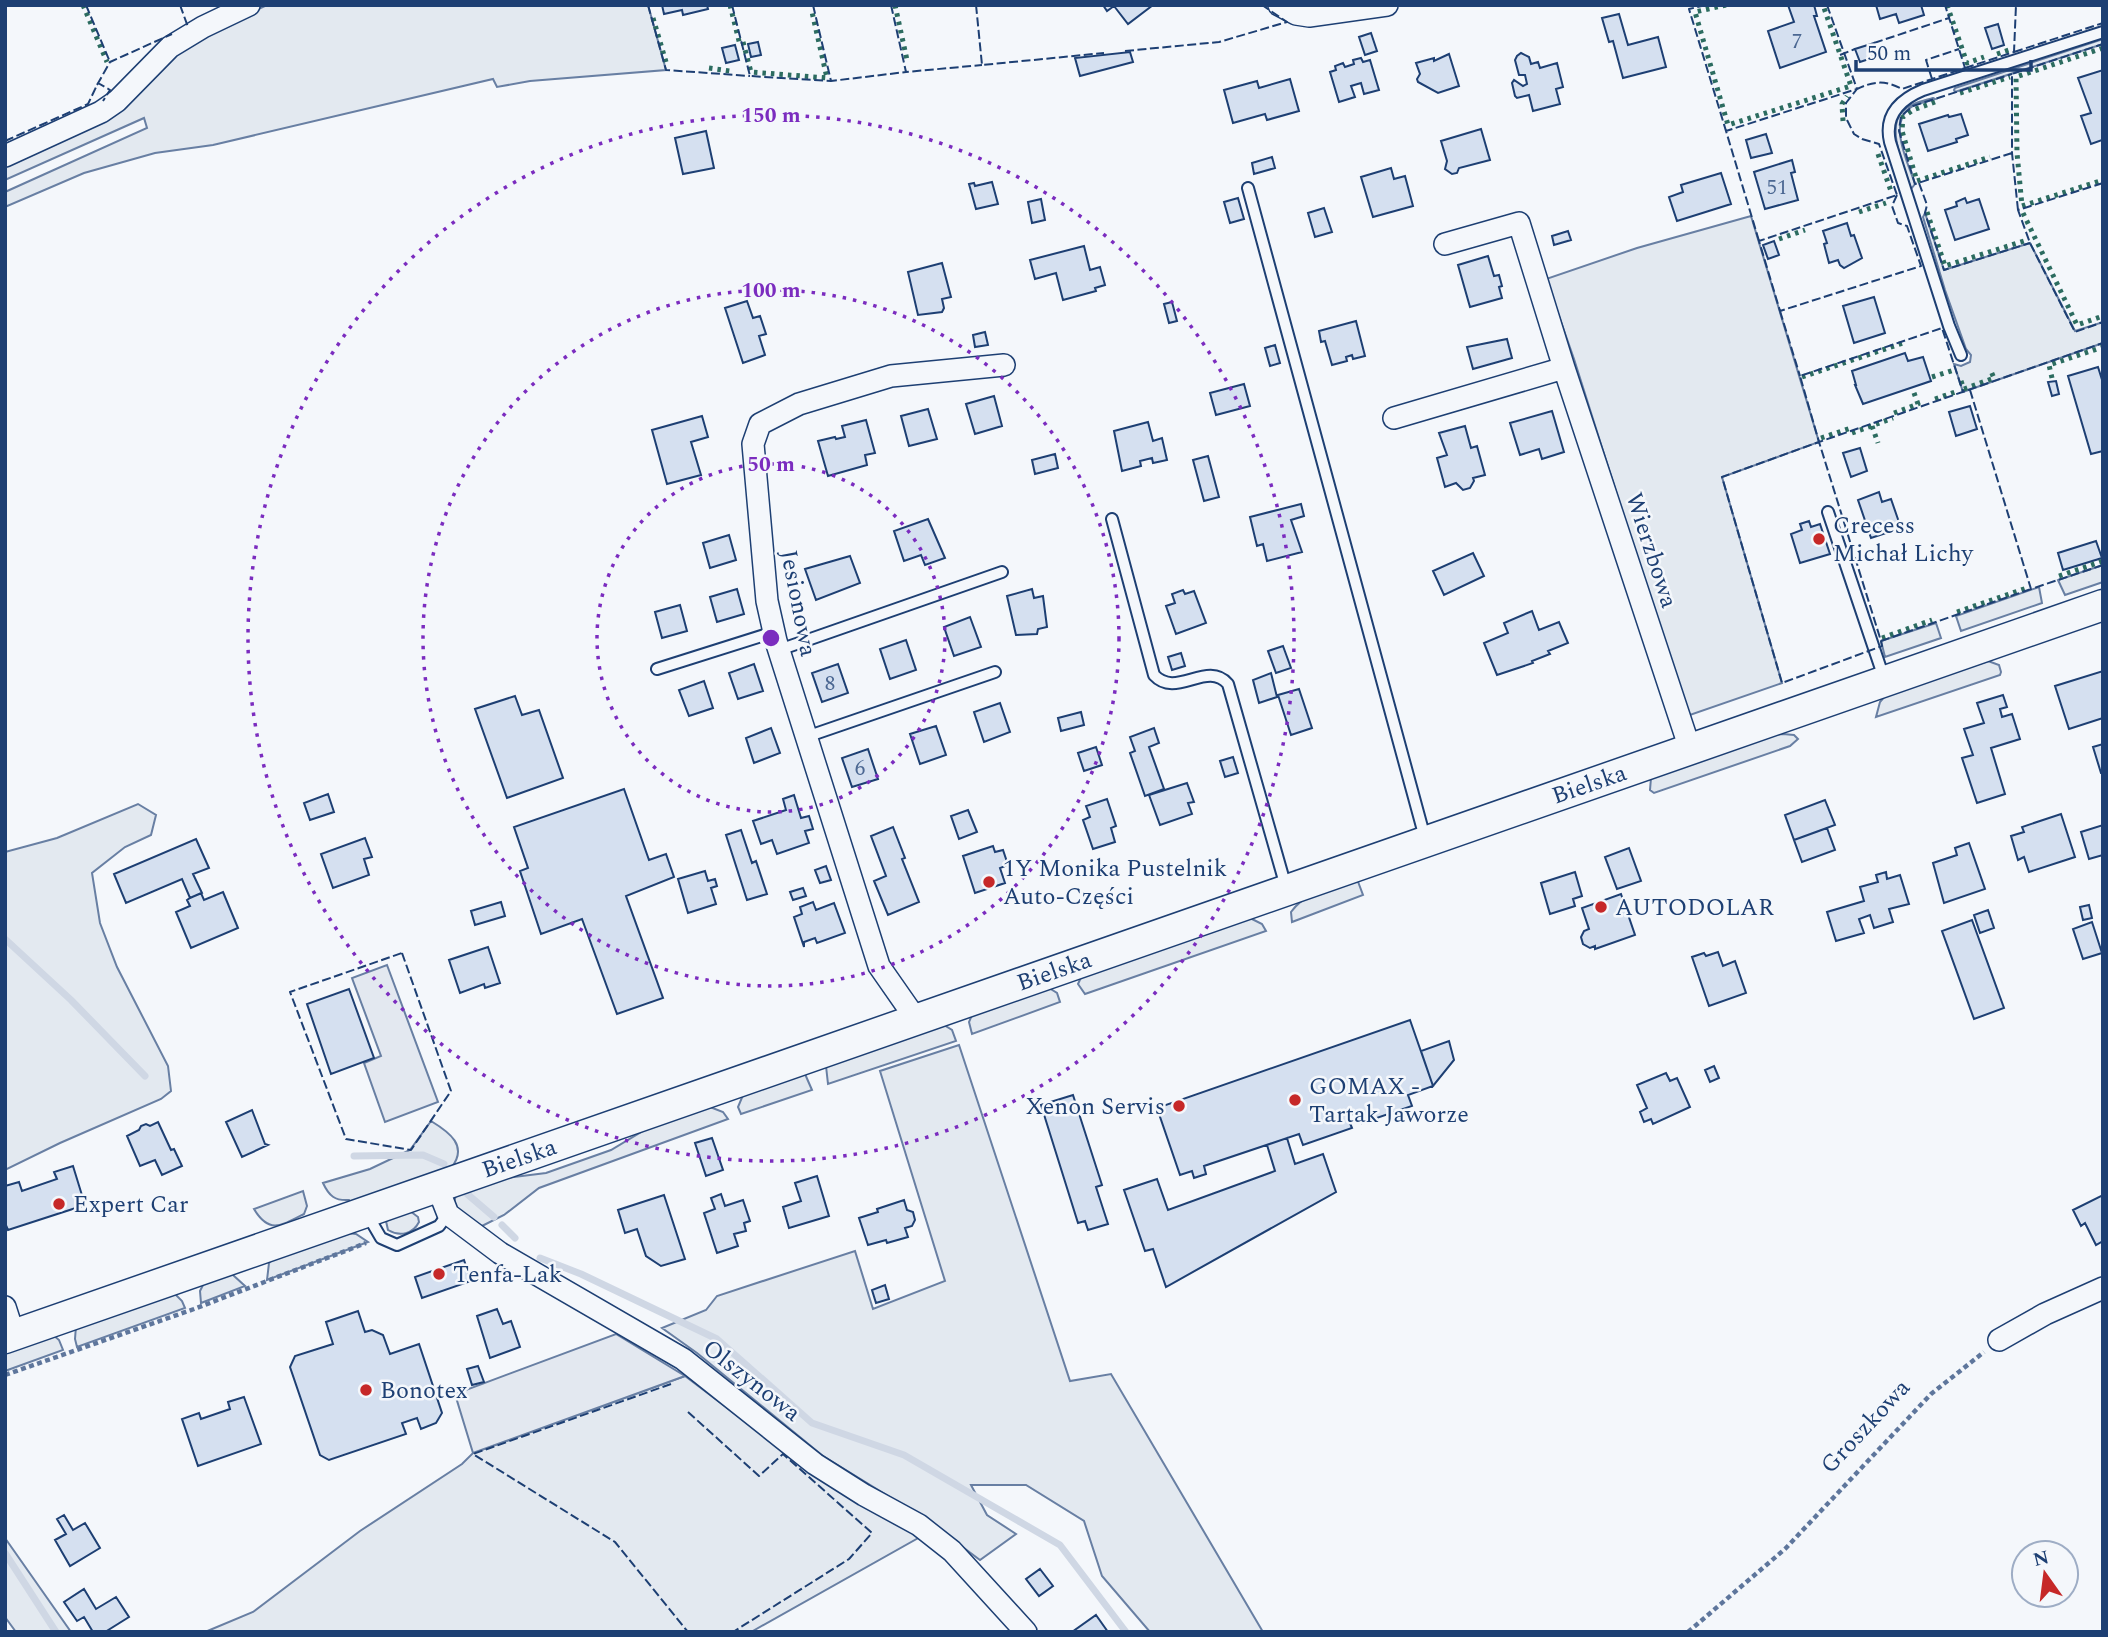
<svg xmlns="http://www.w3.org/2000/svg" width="2108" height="1637" font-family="Spectral,serif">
<rect width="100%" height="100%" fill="#f4f7fb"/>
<path fill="#e3e9f0" stroke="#687fa3" stroke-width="2" d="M267,5H648L666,70L530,81L497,87L493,79L213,145L155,153L84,173L5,207V192L147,128L144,118L5,180V163L171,56L208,33Z
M2103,39V44L1955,92L1954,90L1955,88Z
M1933,98L1935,99C1928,101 1920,103 1913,106C1886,121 1908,162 1915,184L1911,189C1905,169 1885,127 1903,111C1911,103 1923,101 1933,98Z
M1925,213L1944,270L2030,243L2075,331L2103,322V343L1963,392L1954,364L1961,366L1970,362L1971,355L1966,349L1945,290L1923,217Z
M1751,216L1819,442L1722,477L1782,683L1687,716L1574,359L1546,279L1637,248Z
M2103,565V582L2065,595L2058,580Z
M2039,587L2042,603L1961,631L1956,616Z
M1936,623L1941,638L1885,657L1881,641Z
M1988,661L1999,665L2001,672L2000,675L1876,717L1880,702L1885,696Z
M1783,734L1794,735L1798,739L1790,746L1654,793L1650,790L1651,778L1769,735Z
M138,804L156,815L151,835L125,847L92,873L100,923L117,967L168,1066L171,1091L161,1099L60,1143L5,1170V852L57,838Z
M1357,879L1363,895L1292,922L1291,912C1306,891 1333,887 1357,879Z
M1250,918L1262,924L1266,931L1085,994L1078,984L1083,973Z
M1049,988L1057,993L1060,1002L972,1034L969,1022L972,1015Z
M944,1025L952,1030L956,1041L828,1084L826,1066Z
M959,1045L1070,1381L1111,1374L1263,1632H1150L1102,1576L1084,1521L1026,1485H971L987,1515L1016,1534L980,1560L924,1518L823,1456L697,1353L662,1328L706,1310L717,1296L855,1251L873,1309L945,1281L880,1071Z
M805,1074L812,1090L741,1114L738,1107L743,1095Z
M710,1107L723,1112L728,1119L539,1188L504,1215L480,1227L453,1206L456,1195L506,1178L546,1173L611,1150L648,1128L694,1111Z
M431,1121C449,1132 469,1146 451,1168L351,1203L349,1200C335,1201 329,1196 323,1183L370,1169L410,1150Z
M303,1191L307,1206L304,1214C281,1226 269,1234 254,1209Z
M410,1211L418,1217L419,1222C413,1234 400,1237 388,1230L386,1221Z
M347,1233L356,1234L368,1242L267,1280L269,1263L274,1257Z
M223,1275H233L245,1286L201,1303L200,1291L204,1283Z
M174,1293L182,1301L185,1308L77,1347L75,1339L76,1326Z
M52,1334L59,1340L63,1350L5,1371V1350Z
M685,1376L812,1472L920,1537L751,1632H205L253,1612L360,1531L462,1464L473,1453Z
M5,1538L71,1632H16L5,1617Z"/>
<path fill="#e3e8f0" stroke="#687fa3" stroke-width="2" d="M387,965L438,1102L385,1122L364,1063L381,1056L352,978Z
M616,1334L685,1376L473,1453L455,1394Z"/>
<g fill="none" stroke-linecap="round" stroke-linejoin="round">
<path stroke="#cfd7e4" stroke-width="7" d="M5,939L71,1000L145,1076
M354,1156L423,1155L444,1164
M466,1193L494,1217
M502,1225L515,1238
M540,1258L581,1274L717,1339L812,1423L904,1455L1060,1545L1126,1632
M5,1553L56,1632"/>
</g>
<path fill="#d5e0f0" stroke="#1d3f73" stroke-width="2" d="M662,5H707L708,9L683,15L682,10L664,14Z
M1103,5H1153L1128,24L1114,6L1107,11Z
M1788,5H1814L1817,16H1814L1826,52L1780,68L1768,31L1794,22Z
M1876,5H1921L1924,15L1899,23L1896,14L1880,19Z
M1619,14L1628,45L1658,37L1666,67L1623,78L1613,41L1609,42L1602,18Z
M1998,24L2004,45L1992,49L1985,28Z
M1371,33L1377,51L1365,55L1359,37Z
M758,42L761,55L751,57L748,44Z
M1874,43L1878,56L1860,62L1855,49Z
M735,45L739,60L726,63L722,48Z
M1130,52L1133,62L1080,76L1075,58Z
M1521,53L1529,57L1531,64L1538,62L1540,68L1557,63L1563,87L1556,89L1560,104L1533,111L1529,95L1517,98L1515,96L1512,83L1514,80L1523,86L1527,84L1525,75H1519L1515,60L1517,56Z
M1449,54L1459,86L1438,93L1418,82L1417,79L1420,74L1416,63L1434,58V61Z
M1361,58L1363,62L1370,60L1379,90L1364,94L1361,83L1351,86L1355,97L1339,102L1330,72L1336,70L1335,66L1343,63L1345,67L1354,64L1353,60Z
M2103,70V143L2102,140L2091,144L2081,116L2091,113L2078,78Z
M1290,79L1299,111L1267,120L1265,114L1233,123L1224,90L1257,81L1259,88Z
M1961,114L1968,135L1956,139L1957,142L1928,151L1919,124L1948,115L1949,117Z
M1481,129L1490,160L1459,168L1457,173L1452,174L1445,169L1447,161L1441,141Z
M706,131L714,168L683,174L675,138Z
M1766,134L1772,153L1751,158L1746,140Z
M1272,157L1275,168L1254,174L1252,163Z
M1792,160L1795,172L1791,173L1798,200L1765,209L1754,172Z
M1391,168L1394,179L1405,176L1413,206L1373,217L1361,177Z
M1721,173L1731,204L1677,221L1669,197L1683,192L1681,185Z
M992,182L998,204L976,209L969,184L974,183L975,186Z
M1238,198L1244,219L1230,223L1224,202Z
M1965,198L1967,203L1979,199L1989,229L1955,240L1945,210L1957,206L1956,202Z
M1041,199L1045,220L1032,223L1028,202Z
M1324,208L1332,232L1315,237L1308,213Z
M1847,223L1851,236L1854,235L1862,258L1844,268L1840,265L1838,260L1829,263L1824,244L1827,243L1823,231Z
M1568,231L1571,240L1554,245L1552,236Z
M1774,241L1779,255L1768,259L1763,245Z
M1084,246L1090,270L1100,267L1105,285L1095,288L1096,291L1063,300L1056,273L1035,279L1030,260Z
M1488,256L1494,276L1499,275L1502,286L1499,287L1502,298L1470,307L1458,265Z
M942,263L951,297L942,299L944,308L942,312L918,315L908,272Z
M1874,297L1885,333L1854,343L1843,306Z
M747,301L753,318L760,316L766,334L759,336L765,355L743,363L725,308Z
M1172,302L1177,321L1169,323L1164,304Z
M1356,321L1365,356L1353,359L1352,355L1346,357L1347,361L1332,365L1325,341L1321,342L1319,331Z
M985,332L988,345L975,347L973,335Z
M1507,339L1512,358L1473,369L1467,347Z
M1275,345L1280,363L1270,366L1265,348Z
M1905,353L1908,361L1923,357L1931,381L1863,404L1855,385H1856L1852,371Z
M2098,367L2103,383V451L2091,454L2068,376Z
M2056,381L2059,394L2052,396L2048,382Z
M1244,384L1250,406L1216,415L1210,393Z
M994,396L1002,426L975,434L966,404Z
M1970,406L1977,429L1956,436L1949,412Z
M928,409L937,439L909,446L901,416Z
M1552,411L1564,452L1542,459L1539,449L1520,455L1510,423Z
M702,416L708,437L691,442L701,475L667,484L652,430Z
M866,420L875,453L865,455L867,465L828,476L818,441L835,437L836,439L845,437L842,426Z
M1148,422L1153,441L1162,438L1167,460L1153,463L1152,458L1140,461L1141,466L1122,471L1114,431Z
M1465,426L1471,448L1477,446L1485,475L1473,478L1474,481L1470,488L1463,490L1456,483L1445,487L1437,458L1447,455L1439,433Z
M1860,448L1867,471L1851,477L1843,453Z
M1055,454L1058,468L1035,474L1032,460Z
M1208,456L1219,497L1204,501L1193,460Z
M1879,492L1882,502L1891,499L1901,528L1871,538L1858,500Z
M1301,504L1304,516L1291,520L1302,552L1267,561L1263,544L1257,546L1250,517Z
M928,519L945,558L925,565L921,555L904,561L894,531Z
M1809,521L1811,527L1820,524L1830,554L1800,563L1791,534L1802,530L1800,524Z
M729,535L736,560L710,568L703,543Z
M2096,541L2102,558L2063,570L2058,553Z
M1473,553L1484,576L1444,595L1433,571Z
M850,556L860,583L816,600L805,569Z
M737,589L744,614L717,622L710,597Z
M1032,589L1034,598L1043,596L1047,627L1038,629L1037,634L1016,635L1007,596Z
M1183,590L1185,594L1194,591L1206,623L1176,634L1166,606L1175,603L1172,594Z
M680,605L687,631L662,638L655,612Z
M1532,611L1539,630L1559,622L1568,643L1548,651L1550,654L1532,661L1533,663L1497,675L1484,643L1508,633L1504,623Z
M970,617L981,647L954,656L944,627Z
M906,640L916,670L890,679L880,649Z
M1283,646L1291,668L1276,673L1268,651Z
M1181,653L1185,666L1172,670L1168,657Z
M754,664L763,691L738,699L729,673Z
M838,664L848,693L822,702L812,673Z
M2103,671V718L2069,729L2055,686Z
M1271,673L1277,697L1259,703L1253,680Z
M704,681L713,708L689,716L679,690Z
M1299,689L1312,728L1291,735L1278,695Z
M2003,695L2007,707L2000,709L2002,717L2012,714L2020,739L1991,748L2005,794L1977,803L1962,758L1973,755L1964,729L1984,723L1977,703Z
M515,696L522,715L539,710L563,778L507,798L475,709Z
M1000,703L1010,732L984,742L974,712Z
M1081,712L1084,725L1061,731L1058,718Z
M936,726L946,755L920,764L910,734Z
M771,728L780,753L754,763L746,738Z
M1154,728L1159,743L1149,747L1164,789L1145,796L1130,753L1135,751L1130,737Z
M2103,744V773H2101L2093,747Z
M1096,747L1102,765L1084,771L1078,753Z
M868,749L878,779L852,787L842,758Z
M1233,757L1238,773L1225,777L1220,761Z
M1187,783L1194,802L1188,803L1192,814L1160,825L1149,795Z
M624,789L649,860L666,854L674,877L626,896L663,998L617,1014L582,919L541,934L520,871L528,868L514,827Z
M328,794L334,812L310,820L304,803Z
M794,795L801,818L809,816L813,829L805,831L809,843L777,854L772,840L761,844L753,821L786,810L783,799Z
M1107,799L1116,826L1111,828L1115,842L1093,849L1083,820L1090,817L1086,806Z
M1825,800L1835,825L1794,840L1785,815Z
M968,810L977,832L959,839L951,816Z
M2061,814L2075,857L2029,872L2024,857L2018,860L2011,836L2024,832L2022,827Z
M2103,825V855L2089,859L2081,832Z
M893,827L905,858L902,859L919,902L888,915L874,881L886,876L871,836Z
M1827,828L1835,850L1802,862L1794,840Z
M741,830L752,863L756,861L767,894L747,900L726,835Z
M365,838L372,857L364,859L369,875L333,888L321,854Z
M196,839L209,868L193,874L202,893L190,898L182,879L126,903L114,874Z
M1969,843L1985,889L1944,903L1933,863L1957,855L1955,848Z
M993,846L995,852L1003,850L1008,865L1000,868L1005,883L975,893L963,856Z
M1629,848L1641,881L1617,889L1605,857Z
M826,866L831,880L820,883L815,870Z
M705,871L708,881L715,879L717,886L711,888L716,904L688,913L678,879Z
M1575,872L1582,896L1573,899L1575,906L1550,914L1541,883Z
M1886,872L1887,879L1900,875L1909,904L1889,909L1893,922L1874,928L1870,915L1859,919L1864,933L1836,941L1827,912L1864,901L1860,887L1878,882L1876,875Z
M803,888L806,896L793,900L790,892Z
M223,892L238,928L191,948L176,912L190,906L187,900L190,898L201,893L204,900Z
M1621,894L1635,935L1595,949V946L1590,948L1583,944L1581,937L1584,931L1589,929L1582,908Z
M501,902L505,916L475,925L471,911Z
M813,902L816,910L834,903L845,933L817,943L815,938L804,942V947L794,917L802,914L800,907Z
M2089,905L2092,918L2083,920L2080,907Z
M1988,910L1994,928L1980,933L1974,915Z
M1972,920L2004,1008L1974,1019L1942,931Z
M2092,922L2102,953L2083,959L2073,929Z
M488,947L500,983L485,988L484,984L460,993L449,960Z
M1718,952L1723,966L1735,961L1746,993L1709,1006L1692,957L1704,953L1706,956Z
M349,989L374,1058L331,1074L307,1004Z
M1410,1020L1433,1086L1408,1095L1412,1106L1362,1123L1358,1112L1347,1116L1352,1128L1303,1145L1299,1134L1204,1166L1206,1174L1194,1178L1192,1171L1180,1175L1157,1108Z
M1449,1041L1454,1060L1433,1086L1421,1051Z
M1714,1066L1719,1078L1710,1082L1705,1070Z
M1666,1073L1670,1081L1677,1078L1690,1107L1653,1124L1651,1119L1644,1122L1640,1112L1647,1108L1637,1085Z
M1073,1095L1102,1185L1096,1187L1108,1224L1088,1230L1085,1221L1078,1223L1041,1105Z
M252,1110L265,1144L268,1145L242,1157L226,1122Z
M158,1122L171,1150L174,1149L182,1166L162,1175L155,1160L140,1166L127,1136L139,1130L141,1126L146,1124L150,1126Z
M712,1138L723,1170L706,1176L695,1143Z
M1287,1138L1295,1164L1323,1154L1336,1192L1166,1287L1153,1249L1145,1251L1124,1190L1157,1179L1168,1210L1275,1171L1267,1145Z
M73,1166L85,1205L8,1230L5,1223V1186L19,1182L22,1191L57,1179L54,1172Z
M817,1176L829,1216L789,1228L783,1207L801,1201L795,1183Z
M721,1194L725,1206L743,1200L750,1221L744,1223L746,1231L734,1234L738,1246L717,1253L704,1213L715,1209L711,1198Z
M664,1195L685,1259L661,1266L646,1256L637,1229L625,1233L618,1210Z
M2103,1195V1241L2096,1245L2085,1223L2081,1226L2073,1210Z
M904,1200L907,1210L913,1212L915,1220L912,1226L905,1228L908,1237L887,1243L886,1240L868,1245L859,1218L878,1212L877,1209Z
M464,1260L471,1281L422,1298L415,1277Z
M885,1285L889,1299L876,1303L872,1290Z
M497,1309L503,1324L511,1321L520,1347L490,1358L477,1316Z
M358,1311L365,1332L372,1330L383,1335L390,1354L419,1344L442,1413L436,1423L421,1429L417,1418L402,1423L406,1434L329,1460L320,1455L290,1367L295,1356L333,1344L326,1322Z
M478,1366L484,1382L472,1385L467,1369Z
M244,1397L261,1444L198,1466L182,1419L199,1413L201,1419L230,1409L228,1402Z
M64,1515L73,1530L85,1523L100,1548L70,1566L55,1540L66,1534L57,1519Z
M1040,1569L1053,1586L1039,1596L1026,1579Z
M84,1589L96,1609L116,1597L129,1617L105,1632H93L84,1617L77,1621L64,1602Z
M1096,1615L1108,1632H1072Z"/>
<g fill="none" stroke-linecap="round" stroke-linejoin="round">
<g stroke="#1d3f73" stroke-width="14">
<path id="service" d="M1248,188L1425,838
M1961,355L1949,326L1890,142C1884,116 1899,100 1923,90L2103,32
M1828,512L1884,678
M1112,519L1154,675C1176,699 1207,660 1228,684L1286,887
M779,650L1002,572
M657,669L774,632
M806,737L995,672
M367,1214L381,1238L397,1245L439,1226L448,1214"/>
</g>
<g stroke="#1d3f73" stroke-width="24">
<path id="minor" d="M1279,5L1296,14L1309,16L1387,5
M5,156L101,112L117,101L170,47L203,27L249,5
M1445,244L1519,223L1564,368L1690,749
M1394,418L1564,368
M916,1019L879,966L776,641L767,601L753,444L760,424L799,404L891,376L1004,365
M437,1186L448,1214L500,1253L683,1359L815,1464L864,1495L919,1525L952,1551L1026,1632
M5,1307L14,1335
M1999,1340L2045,1314L2103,1288"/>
</g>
<g stroke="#1d3f73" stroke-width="33">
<path id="secondary" d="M5,1338L2103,605"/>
</g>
<path stroke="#5e769c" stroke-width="4.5" stroke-dasharray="5 3.5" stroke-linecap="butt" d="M5,1375L194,1309L366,1243
M1688,1632L1785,1549L1931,1394L1984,1352"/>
<use href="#service" stroke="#f4f7fb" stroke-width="10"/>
<use href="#minor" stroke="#f4f7fb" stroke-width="21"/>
<use href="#secondary" stroke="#f4f7fb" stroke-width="30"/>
<path stroke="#2c6c60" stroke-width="5" stroke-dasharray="3.5 5" stroke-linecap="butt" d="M83,5L107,62
M730,5L740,45
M895,5L907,60
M1726,5L1695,12L1728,125L1851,86L1823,5
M1947,5L1967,63L1984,57
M653,18L666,62
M743,42L751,72L827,78L812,12
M2103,48L2016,77L2017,153L2022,206L2103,180
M1997,54L2012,49
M709,68L730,71
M1960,93L2010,77
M1935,102L1913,110L1903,117L1902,131L1917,181L1990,157
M1843,121L1842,104L1847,96
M1878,154L1892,194
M1859,212L1886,203
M1927,212L1945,266L2024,241
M2023,213L2077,325L2103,316
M1779,239L1805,230
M1802,377L1903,343
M1932,377L1954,370
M2052,378L2049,365L2103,347
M1961,381L1964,389L1994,378L1990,369
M1935,399L1958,391
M1894,413L1918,404L1913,390
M1872,426L1878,443
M1852,433L1893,418
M1821,438L1851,428
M2059,576L2103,561
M1957,612L2027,588
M1882,638L1932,620"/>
<path stroke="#1d3f73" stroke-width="2" stroke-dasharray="9 3.5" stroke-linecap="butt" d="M86,5L110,62
M180,5L188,27
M648,5L666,70L750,76
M732,5L750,76L831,81
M813,5L831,81L906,72
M891,5L906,72L982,65
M976,5L982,65L1104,53
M1706,5L1689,9L1726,131
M1827,5L1857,89C1874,81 1885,80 1902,89L1965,68L1945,5
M1874,43L1949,18
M1125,51L1219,42L1287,22L1262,5
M2014,52L2103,23
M1840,55L1855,49
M1965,68L2014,52L2016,5
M1932,79L1926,60L1959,49
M97,85L110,62L172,34
M5,141L88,104L98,83L110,90L103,101
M2012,153L1915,184L1899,131L1901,116L1913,106L2012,74
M1919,183L1927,205L1925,213L1944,270L2030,243
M2103,183L2018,210L2030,243L2075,332L2103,322
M1897,195L1892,206L1898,223L1907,226L1921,266L1780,311L1759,241Z
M2018,210L2012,153V74L2103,44
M1759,241L1726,131L1857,89L1846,103V118L1854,134L1862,139L1879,144L1897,195
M1780,311L1800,376
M1970,390L2031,589L2103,565
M2103,546V550
M2031,589L1881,641L1819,442L2103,343
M1881,641L1882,646L1782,683L1722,477L1819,442L1800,376L1942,328L1963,392
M402,953L451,1091L411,1150L346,1139L290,992Z
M671,1384L473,1454L615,1542L688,1632
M688,1412L759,1476L783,1454L872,1533L849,1559L733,1632"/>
</g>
<g fill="none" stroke="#7b2cbf" stroke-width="3.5" stroke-dasharray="3.5 7">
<circle cx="771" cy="638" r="174"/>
<circle cx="771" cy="638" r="348"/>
<circle cx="771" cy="638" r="523"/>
</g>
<g fill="#c62828" stroke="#f4f7fb" stroke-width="2.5">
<circle cx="1819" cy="539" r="7"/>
<circle cx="989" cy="882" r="7"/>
<circle cx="1601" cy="907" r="7"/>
<circle cx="1295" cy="1100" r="7"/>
<circle cx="1179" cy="1106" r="7"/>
<circle cx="59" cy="1204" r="7"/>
<circle cx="439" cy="1274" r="7"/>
<circle cx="366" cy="1390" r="7"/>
</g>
<g text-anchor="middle" stroke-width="5" stroke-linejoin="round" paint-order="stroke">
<g font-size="21" fill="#4b6792">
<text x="1797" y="48">7</text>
<text x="1777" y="194">51</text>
<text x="830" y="690">8</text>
<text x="860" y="775">6</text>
</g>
<g font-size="24" fill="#1d3f73" stroke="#f4f7fb" text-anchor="start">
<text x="1833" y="533">Crecess<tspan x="1833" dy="28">Michał Lichy</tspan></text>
<text x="1003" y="876">1Y Monika Pustelnik<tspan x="1003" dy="28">Auto-Części</tspan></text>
<text x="1615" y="915">AUTODOLAR</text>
<text x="1309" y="1094">GOMAX -<tspan x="1309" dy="28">Tartak Jaworze</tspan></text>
<text x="1165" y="1114" text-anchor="end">Xenon Servis</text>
<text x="73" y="1212">Expert Car</text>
<text x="453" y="1282">Tenfa-Lak</text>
<text x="380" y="1398">Bonotex</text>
</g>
<g font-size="24" fill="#1d3f73" stroke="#f4f7fb">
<text transform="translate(1652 550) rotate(72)" y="8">Wierzbowa</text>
<text transform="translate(799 603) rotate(79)" y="8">Jesionowa</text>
<text transform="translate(1589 784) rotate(-19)" y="8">Bielska</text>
<text transform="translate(1054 971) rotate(-19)" y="8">Bielska</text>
<text transform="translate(519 1158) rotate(-19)" y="8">Bielska</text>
<text transform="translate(752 1380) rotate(38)" y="8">Olszynowa</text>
<text transform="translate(1865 1426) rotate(-47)" y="8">Groszkowa</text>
</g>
</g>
<circle cx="771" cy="638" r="10" fill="#7b2cbf" stroke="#f4f7fb" stroke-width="3.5"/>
<g font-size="21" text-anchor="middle" font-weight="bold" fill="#7b2cbf" stroke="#f4f7fb" stroke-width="5" stroke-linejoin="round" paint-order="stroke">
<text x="771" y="122">150 m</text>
<text x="771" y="297">100 m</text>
<text x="771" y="471">50 m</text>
</g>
<rect width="2108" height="1637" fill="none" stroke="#1d3f73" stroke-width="14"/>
<g transform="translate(2045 1574) rotate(346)"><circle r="33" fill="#f4f7fb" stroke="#9eadc5" stroke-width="2"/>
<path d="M0-5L12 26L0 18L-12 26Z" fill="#c62828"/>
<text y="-10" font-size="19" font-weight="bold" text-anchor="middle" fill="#1d3f73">N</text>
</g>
<path d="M1856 60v10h175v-10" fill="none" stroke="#1d3f73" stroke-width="3.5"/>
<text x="1867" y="60" font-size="21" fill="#1d3f73" stroke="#f4f7fb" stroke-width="5" paint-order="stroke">50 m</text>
</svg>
